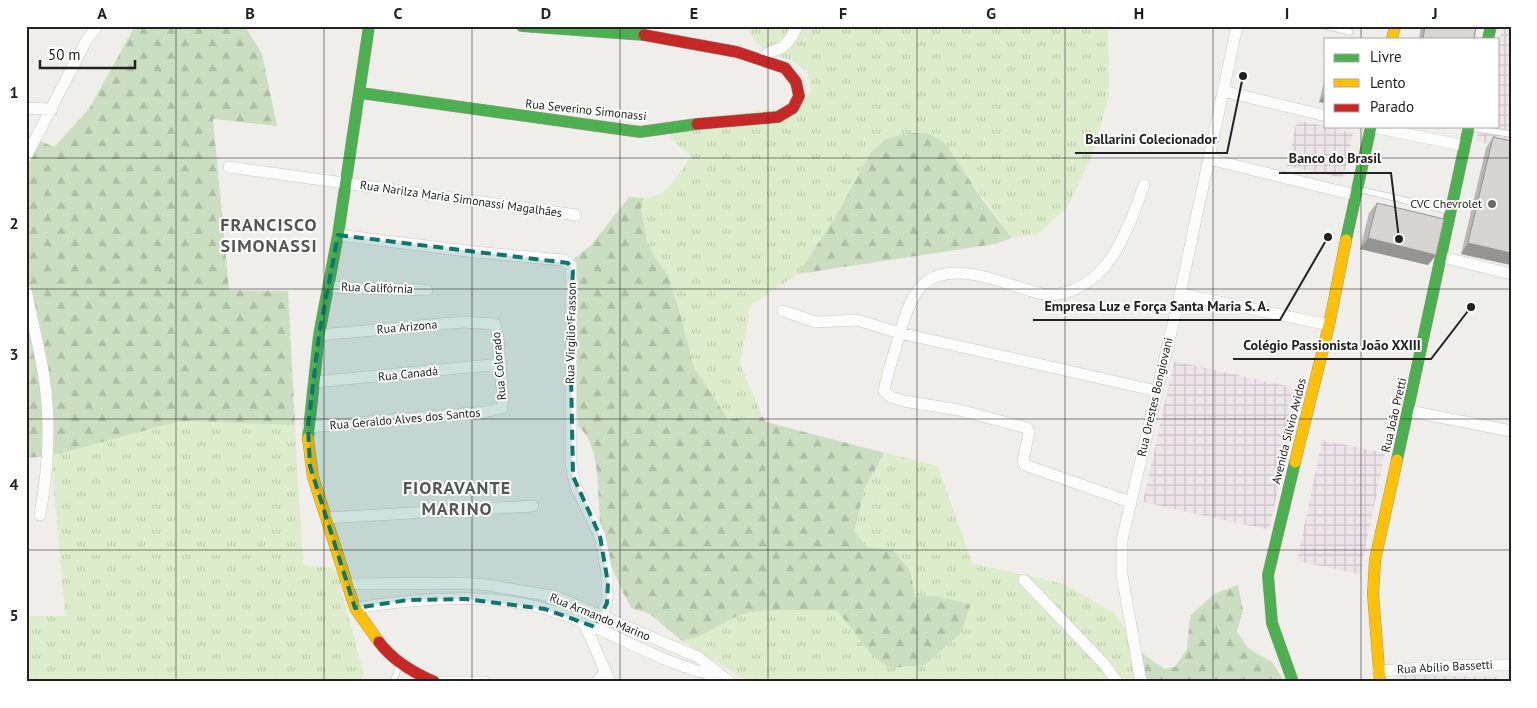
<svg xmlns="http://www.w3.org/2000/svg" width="1537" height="708" font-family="'PT Sans',sans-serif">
<defs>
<pattern id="industrial-grid" width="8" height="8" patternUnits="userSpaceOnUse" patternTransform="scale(1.25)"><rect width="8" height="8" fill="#ede4e9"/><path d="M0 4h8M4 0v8" fill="none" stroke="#cbc3c8"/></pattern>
<pattern id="grass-tufts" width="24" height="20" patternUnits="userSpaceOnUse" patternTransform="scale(1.25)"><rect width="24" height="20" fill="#ddeccb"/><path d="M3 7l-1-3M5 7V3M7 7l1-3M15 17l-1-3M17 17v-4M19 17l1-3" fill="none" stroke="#bdcaae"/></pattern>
<pattern id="forest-firs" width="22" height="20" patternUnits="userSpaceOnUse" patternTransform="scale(1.25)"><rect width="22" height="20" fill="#cbdec1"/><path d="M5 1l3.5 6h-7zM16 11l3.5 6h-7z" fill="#aebea6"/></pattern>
</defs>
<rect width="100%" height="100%" fill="#f0eeeb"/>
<path fill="url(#industrial-grid)" d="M1503,26H1511V149L1476,141L1480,126H1498V45Z
M1297,120L1353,133L1343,178L1287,166Z
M1174,361L1300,389L1269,530L1143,502Z
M1322,440L1385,453L1360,574L1297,561Z
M1399,675L1499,677L1498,682H1393Z"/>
<path fill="url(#grass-tufts)" d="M746,26H1108L1109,95L1092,155L1068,206L1038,234L1012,238L965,173L907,133L886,139L870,153L837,214L798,274L751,305L740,364L763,417L728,419L694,367L679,310L668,276L648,246L641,208L644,198C668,198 679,173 691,156L669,137L687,119L795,107L811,91L807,71L791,60L772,55L755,42Z
M180,421L295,425L303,565L339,569L342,593L364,674L362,682H26V616H65L51,456Z
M886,453L938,466L972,563L1064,584L1114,613L1138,646L1139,682H750L682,641L700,636L735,617L749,612L782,610H837L871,654L889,668L925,665L962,632L969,604L935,596L915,597L909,570L893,550L867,547L854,532L865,487Z"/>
<path fill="url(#forest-firs)" d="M135,26H245L262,54L277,126L213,119L229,290L288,291L295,425L180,421L51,456L26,458V159L40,141L54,147L89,109Z
M907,133H927L945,143L984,202L1012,238L995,244L798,274L837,214L870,153L886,139Z
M629,197L644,198L641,208L648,246L668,276L679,310L694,367L728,419L763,417L766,422L885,453L865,487L854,532L867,547L893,550L910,570L915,597L935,596L970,604L962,632L925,665L889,668L871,654L837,610H782L749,612L735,617L700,636L682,641L650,614L631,608C619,585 608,561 602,536C595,505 605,449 578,426L568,264L592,244Z
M1238,585L1243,611L1237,632L1248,648L1272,662L1285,682H1139L1138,646L1144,655L1165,669L1175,667L1187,649L1190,616L1214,594Z"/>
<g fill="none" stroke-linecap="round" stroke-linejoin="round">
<g stroke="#c9c8c7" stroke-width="7">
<path id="lane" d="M1326,26L1350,32
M1471,128L1511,134
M1358,189L1449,211
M393,682L400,664"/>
</g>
<g stroke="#c9c8c7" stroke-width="12">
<path id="street" d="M761,60C767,52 770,52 779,49C788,45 793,35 797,26
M1223,91L1326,116
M26,108L52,109
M1369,126L1465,146
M26,157L86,41L97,26
M1209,159L1355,195
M229,167L576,215
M338,235L475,252L563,260L571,265V464L575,485L600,536L607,574V603L595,627
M1442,257L1511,274
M328,287L427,290
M26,290C32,321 41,353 45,384C51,429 48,471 40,515
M1180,294L1329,325
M783,311L816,322L857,320L900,333L1157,391
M314,382L501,364
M1409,411L1511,431
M308,427L485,412L502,408L503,401L498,337L495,324L463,322L319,335
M1130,502L1025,465L1023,461L1029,432L1027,428L959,410L904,401L891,397L884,391C887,374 893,357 898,340C911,292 923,263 981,276C1003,281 1024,290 1047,295C1107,294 1127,232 1144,185
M326,518L533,506
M1024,580L1105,665L1117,682
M347,584L463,583L488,585L557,597L698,657L730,682
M355,608C421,598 498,591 562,614C616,633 665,666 721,677
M584,623L610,682
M1379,671L1467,665H1511
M440,682H485
M597,682L606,671
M1141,682L1122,575V540L1180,294L1237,26"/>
</g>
<g stroke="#999a82" stroke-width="12">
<path id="fast" d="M522,26L644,35
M1488,39L1491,26
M361,93L640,132L697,124
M1346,240L1371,126
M308,438L319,335L338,235L369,26
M1397,460L1469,126
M1293,682L1272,623L1268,575L1295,462"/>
</g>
<g stroke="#999a82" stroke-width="12">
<path id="slow" d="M1392,39L1395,26
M308,438L313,477L355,608L379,642
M1295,462L1329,325L1346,240
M1380,682L1373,594L1375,560L1397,460"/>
</g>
<g stroke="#999a82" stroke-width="12">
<path id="jam" d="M644,35L737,52L785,68L796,82L799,96L793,108L778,117L697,124
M379,642C393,661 414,673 435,682"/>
</g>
<use href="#lane" stroke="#fdfcfc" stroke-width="5.5"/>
<use href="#street" stroke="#fdfcfc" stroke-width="11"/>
<use href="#fast" stroke="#4caf50" stroke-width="11"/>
<use href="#slow" stroke="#ffc107" stroke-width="11"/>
<use href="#jam" stroke="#c62828" stroke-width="11"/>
</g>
<path fill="#b9b6b5" d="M1421,26H1476L1474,39H1419Z
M1326,74V103L1319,102Z
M1493,137L1511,141V265L1461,254L1486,148Z
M1377,203L1436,255L1428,265L1360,249L1369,213Z"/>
<path fill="#969493" d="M1325,94H1326V103L1319,102Z
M1368,238L1436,255L1428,265L1360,249Z
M1468,243L1511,253V265L1461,254Z"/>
<path fill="#d7d4d2" stroke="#969493" d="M1425,26H1476L1474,39H1423Z
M1493,137L1511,141V253L1468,243Z
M1377,203L1444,219L1436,255L1368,238Z"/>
<path fill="#0f766e" fill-opacity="0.2" stroke="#0f766e" stroke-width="4" stroke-dasharray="10 6" stroke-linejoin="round" d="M338,235L568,263L573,271L570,322L573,476L600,536L608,583L607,603L595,627L545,609L466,599L408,600L355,608L310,466L308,427L319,335Z"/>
<path fill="none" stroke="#222" stroke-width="1" stroke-opacity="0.55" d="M176,26V682M324,26V682M472,26V682M620,26V682M768,26V682M917,26V682M1065,26V682M1213,26V682M1361,26V39M1361,126V682M26,158H1511M26,289H1511M26,419H1511M26,550H1511"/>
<circle fill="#6a6968" stroke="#fff" stroke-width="2" cx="1492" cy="204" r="5"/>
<g text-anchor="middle" stroke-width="4" stroke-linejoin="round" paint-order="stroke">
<g font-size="12" fill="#222" stroke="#fff">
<text transform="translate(586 110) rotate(6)" y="4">Rua Severino Simonassi</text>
<text transform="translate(461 199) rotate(8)" y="4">Rua Narilza Maria Simonassi Magalhães</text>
<text transform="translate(377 288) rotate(2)" y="4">Rua Califórnia</text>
<text transform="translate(407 327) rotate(-5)" y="4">Rua Arizona</text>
<text transform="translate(571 333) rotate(-89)" y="4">Rua Virgílio Frasson</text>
<text transform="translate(499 366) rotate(-95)" y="4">Rua Colorado</text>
<text transform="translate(408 374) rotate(-6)" y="4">Rua Canadá</text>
<text transform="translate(1155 397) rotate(-77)" y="4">Rua Orestes Bongiovani</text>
<text transform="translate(1394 415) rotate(-77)" y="4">Rua João Pretti</text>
<text transform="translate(405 419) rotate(-5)" y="4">Rua Geraldo Alves dos Santos</text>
<text transform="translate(1289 431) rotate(-76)" y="4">Avenida Sílvio Avidos</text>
<text transform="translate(600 617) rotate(22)" y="4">Rua Armando Marino</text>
<text transform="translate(1445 667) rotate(-3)" y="4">Rua Abílio Bassetti</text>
</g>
<g font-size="12" fill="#222" stroke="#fff" text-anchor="end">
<text x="1482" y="208">CVC Chevrolet</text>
</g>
<g font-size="18" font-weight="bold" letter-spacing="1" fill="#555" stroke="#fff">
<text x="269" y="231">FRANCISCO<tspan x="269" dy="21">SIMONASSI</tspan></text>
<text x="457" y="494">FIORAVANTE<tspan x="457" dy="21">MARINO</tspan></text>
</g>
</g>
<path fill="none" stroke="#222" stroke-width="2" d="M1243 76L1227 153H1075M1399 239L1391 173H1279M1328 237L1280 320H1033M1471 307L1431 359H1233"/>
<g fill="#222" stroke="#fff" stroke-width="2">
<circle cx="1243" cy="76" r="5"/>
<circle cx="1399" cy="239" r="5"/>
<circle cx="1328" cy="237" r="5"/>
<circle cx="1471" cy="307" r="5"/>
</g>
<g font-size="14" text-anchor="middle" font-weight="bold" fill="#222" stroke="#fff" stroke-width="4" stroke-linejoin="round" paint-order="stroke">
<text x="1151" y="144">Ballarini Colecionador</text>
<text x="1335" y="163">Banco do Brasil</text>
<text x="1157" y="311">Empresa Luz e Força Santa Maria S. A.</text>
<text x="1332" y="350">Colégio Passionista João XXIII</text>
</g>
<rect width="1537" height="708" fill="none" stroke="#ffffff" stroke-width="55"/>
<rect x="1324" y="38" width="175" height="90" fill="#ffffff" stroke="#a7a7a7"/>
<rect x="1334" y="54" width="25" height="8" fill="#4caf50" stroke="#a7a7a7"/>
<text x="1370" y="62" font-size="15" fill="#222222">Livre</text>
<rect x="1334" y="79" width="25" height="8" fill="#ffc107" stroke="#a7a7a7"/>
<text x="1370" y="88" font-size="15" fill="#222222">Lento</text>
<rect x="1334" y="104" width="25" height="8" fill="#c62828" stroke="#a7a7a7"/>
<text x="1370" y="112" font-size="15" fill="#222222">Parado</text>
<path d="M40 60v8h95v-8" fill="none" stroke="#222222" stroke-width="2.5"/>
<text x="48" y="60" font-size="15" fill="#222222" stroke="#ffffff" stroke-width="4" paint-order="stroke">50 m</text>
<rect x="28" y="28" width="1482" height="652" fill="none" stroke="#222" stroke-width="2"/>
<g font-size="16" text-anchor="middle" font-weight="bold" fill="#222">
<text x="102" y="19">A</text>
<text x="250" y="19">B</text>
<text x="398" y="19">C</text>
<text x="546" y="19">D</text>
<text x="694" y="19">E</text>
<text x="843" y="19">F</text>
<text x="991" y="19">G</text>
<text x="1139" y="19">H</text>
<text x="1287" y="19">I</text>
<text x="1435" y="19">J</text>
<text x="14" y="98">1</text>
<text x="14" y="229">2</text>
<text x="14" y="360">3</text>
<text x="14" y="490">4</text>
<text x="14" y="621">5</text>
</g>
</svg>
